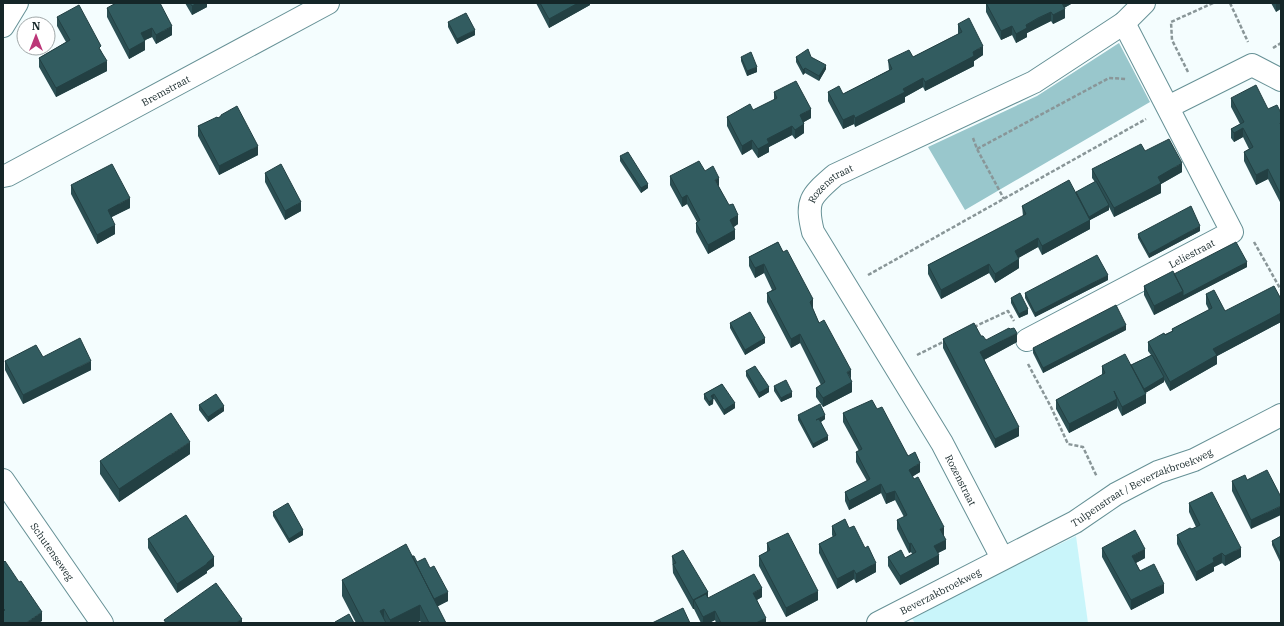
<svg xmlns="http://www.w3.org/2000/svg" width="1284" height="626" font-family="'IBM Plex Serif',serif">
<rect width="100%" height="100%" fill="#f4fdfe"/>
<path fill="#c9f5fa" d="M1076,536L1088,623H915L911,617Z"/>
<path fill="#99c7cc" d="M1119,43L1150,102L965,210L928,147L1037,96Z"/>
<g fill="none" stroke-linecap="round" stroke-linejoin="round">
<g stroke="#669196" stroke-width="24">
<g id="minor">
<path d="M3,26L17,3"/>
<path d="M1168,107L1252,65L1281,80"/>
<path id="s1" d="M3,176L8,175L328,3"/>
<path id="s2" d="M1027,340L1232,232L1124,23"/>
<path id="s3" d="M3,480L102,623"/>
<path id="s4" d="M1002,558L942,443L813,232C805,200 811,196 835,175L1034,82L1124,23L1144,3"/>
<path id="s5" d="M878,623L1075,522L1116,494L1158,472L1194,460L1281,415"/>
</g>
</g>
<path stroke="#899698" stroke-width="2.5" stroke-dasharray="4 2" stroke-linecap="butt" d="M1230,3L1248,42
M1273,48L1281,43
M1188,72L1172,40L1171,22L1213,3
M973,138L977,149L1004,199
M977,149L1109,78L1126,79
M1254,242L1281,290
M868,275L1146,119
M974,327L1008,311L1014,321
M917,355L945,341
M1028,364L1051,407L1068,444L1083,447L1097,477"/>
<use href="#minor" stroke="#fff" stroke-width="22"/>
</g>
<path fill="#2b4f53" d="M185,3H210L207,4V7L192,15Z
M536,3H590V5L549,28Z
M986,3H1071V4L1064,8L1065,18L1053,24L1051,21L1027,33V37L1016,43L1012,35L1001,40L986,12Z
M1271,3H1281L1276,12Z
M107,8L172,35L156,44L152,37L145,40V50L129,59L107,17Z
M57,17L101,50L107,71L56,97L39,67V58L66,42L57,26Z
M448,22L475,35L457,44L448,27Z
M958,24L983,55L974,61V66L925,91L923,87L905,97V102L855,127L854,124L843,129L828,101V92L843,94L889,70L888,60L913,57L958,34Z
M741,57L757,72L747,76L741,61Z
M796,57H811L826,69L819,81L805,73L803,75L796,62Z
M774,92L811,118L804,122V133L795,139L792,135L769,147V152L758,158L752,149L742,155L727,126V117L753,110L774,100Z
M1231,98L1281,113V204L1268,179L1256,185L1244,161V152L1249,149L1243,137L1234,142L1231,138V129L1240,124L1231,107Z
M221,115L258,155L219,175L198,136V126L218,118L221,117Z
M1145,151L1182,172L1161,184V193L1114,217L1109,207V210L1090,220V229L1042,255L1038,247L1018,258L1019,268L995,283L989,273L941,299L928,274V265L1023,216L1022,206L1076,192L1095,182L1092,178V169Z
M620,156L648,188L641,193L620,161Z
M705,171L719,187L738,224L734,227L735,239L708,254L696,232V223L697,222L687,204L682,207L670,185V176Z
M265,173L301,211L285,220L265,182Z
M71,185L130,208L111,217L115,234L97,244L71,194Z
M1200,231L1149,258L1138,238V234Z
M778,242L813,309L819,323L851,379L852,392L823,407L816,397V388L821,385L800,343L791,348L767,302V293L772,290L764,273L755,278L749,266V257Z
M1247,267L1154,315L1144,295V286L1174,274Z
M1108,280L1035,317L1025,298V293Z
M1206,294L1225,311L1281,299V322L1217,356V364L1170,391L1164,380V382L1145,393L1146,403L1122,416L1117,406V408L1069,433L1056,409V400L1102,375V366L1131,365L1151,355L1148,351V342L1172,331V329L1209,310L1206,304Z
M1011,298L1028,314L1019,318L1011,303Z
M730,323L765,343L745,355L730,328Z
M1126,330L1043,373L1033,353V348Z
M943,339L986,340L1017,342L984,360L1019,436L995,448L943,348Z
M43,357L91,370L23,404L5,370V361Z
M746,371L769,392L759,398L746,376Z
M722,384L735,408L724,415L714,399H713V404L709,406L704,399V394Z
M774,386L792,397L781,402L774,391Z
M199,405L224,411L208,422L199,410Z
M877,409L908,456L920,472L912,476L944,536L946,549L938,553L939,564L900,585L888,566V557L905,558L912,554L911,552L909,553L897,529V520L904,517L895,500L886,504L881,493L849,510L845,501V492L867,481L856,462V452L859,451L843,422V413Z
M798,415L825,419L821,422L828,440L813,448L798,420Z
M190,454L119,502L100,474V461Z
M1247,480L1281,497L1251,529L1232,491V481Z
M1189,503L1241,557L1225,566L1222,563L1214,567V571L1196,581L1177,544V535L1196,527L1189,512Z
M273,512L303,535L289,543L273,516Z
M832,526L849,528L876,572L856,583L854,579L837,589L819,553V544L833,537L832,535Z
M1281,536V564L1272,545V541Z
M148,539L214,566L207,571V573L177,593L148,548Z
M767,543L818,600L786,617L759,566V556L767,552Z
M1102,548L1145,558L1136,563L1140,571L1164,593L1131,610L1102,557Z
M412,556L417,562L448,601L437,606L446,623H421L420,621L416,623H356L342,596V580Z
M672,556L708,592V598L762,597L757,600L766,623H716L715,620L709,623H701L694,609H693L673,573Z"/>
<path fill="#234043" d="M197,3H210L207,4V7L192,15V6Z
M578,3H590V5L549,28V19Z
M1060,3H1071V4L1060,10Z
M1276,3H1281V9L1276,12Z
M1065,9V18L1053,24V15Z
M1051,12V21L1027,33V37L1016,43V34L1026,25Z
M172,26V35L156,44V35Z
M1012,26V35L1001,40V31Z
M152,28V37L141,42V33Z
M475,30V35L457,44V39Z
M145,41V50L129,59V50Z
M983,46V55L974,61V66L925,91V82Z
M107,61V71L56,97V88Z
M826,65V69L819,81V76Z
M757,67V72L747,76V71Z
M805,68V73L803,75V70Z
M923,78V87L905,97V102L855,127V118L903,89Z
M811,109V118L800,124V115Z
M854,115V124L843,129V120Z
M804,124V133L795,139V130Z
M792,126V135L769,147V152L758,158V149L767,139Z
M1243,128V137L1234,142V133Z
M752,140V149L742,155V146Z
M258,146V155L219,175V166Z
M1182,163V172L1161,184V193L1114,217V208L1158,177Z
M1268,169V179L1256,185V175Z
M719,178V187L715,180Z
M648,184V188L641,193V188Z
M687,195V204L682,207V198Z
M130,198V208L108,219V210Z
M301,202V211L285,220V211Z
M1109,205V210L1090,220V229L1042,255V246L1087,218Z
M738,215V224L730,229V220Z
M115,225V234L97,244V235Z
M1200,226V231L1149,258V254Z
M735,230V239L708,254V245Z
M1038,238V247L1015,260V251Z
M1019,259V268L995,283V274Z
M1247,262V267L1154,315V306L1183,291Z
M764,264V273L755,278V268Z
M989,264V273L941,299V290Z
M1108,275V280L1035,317V313Z
M813,299V309L810,311V302Z
M1028,309V314L1019,318V314Z
M1281,313V322L1217,356V364L1170,391V382L1213,349Z
M1126,325V330L1043,373V368Z
M1017,333V342L980,362V352Z
M800,334V343L791,348V339Z
M765,338V343L745,355V350Z
M91,361V370L23,404V395Z
M851,370V379L847,372Z
M1164,377V382L1142,395V390Z
M852,382V392L823,407V398Z
M769,387V392L759,398V393Z
M792,392V397L781,402V398Z
M714,394L713,404L709,406V402L711,396Z
M1146,394V403L1122,416V407Z
M1117,399V408L1069,433V424Z
M735,403V408L724,415V410Z
M224,406V411L208,422V417Z
M825,415V419L816,425V420Z
M1019,427V436L995,448V439Z
M828,436V440L813,448V444Z
M190,442V454L119,502V489Z
M920,463V472L909,479V470Z
M881,484V493L849,510V501Z
M895,491V500L886,504V494Z
M1281,506V515L1251,529V520Z
M944,527V536L940,538V529Z
M303,530V535L289,543V539Z
M946,540V549L934,555V546Z
M911,543V552L909,553V544Z
M1241,548V557L1225,566V556Z
M1145,549V558L1132,565V556Z
M1222,553V563L1214,567V571L1196,581V572L1213,558Z
M939,555V564L900,585V576Z
M214,557V566L207,571V573L177,593V584Z
M876,563V572L856,583V574Z
M854,570V579L837,589V579Z
M1164,584V593L1131,610V600Z
M762,588V597L753,602V593Z
M818,591V600L786,617V608Z
M448,592V601L431,610V600Z
M708,592V601L694,600V609H693V600Z
M420,605V621L416,623H390V620Z
M384,609V623L380,611Z
M715,611V620L709,623H703V617Z
M42,612V621L39,623H26Z
M766,618V623H756Z
M242,619V623H236Z"/>
<path fill="#325c60" stroke="#234043" d="M116,3H160L172,26L156,35L152,28L141,33L145,41L129,50L107,8Z
M190,3H197L192,6Z
M540,3H578L549,19Z
M986,3H1062L1065,9L1053,15L1051,12L1038,18L1026,25L1027,28L1016,34L1012,26L1001,31Z
M79,5L101,46L99,48L107,61L56,88L39,58L70,40L57,17Z
M466,13L475,30L457,39L448,22Z
M969,18L983,46L973,52L974,56L925,82L923,78L903,89L905,92L855,118L854,115L843,120L828,92L839,86L843,94L892,69L888,60L909,50L913,57L962,32L958,24Z
M808,49L811,57L826,65L819,76L805,68L803,70L796,57Z
M751,52L757,67L747,71L741,57Z
M796,81L811,109L800,115L804,124L795,130L792,126L767,139L769,143L758,149L752,140L742,146L727,117L750,104L753,110L777,98L774,92Z
M1256,85L1268,109L1277,105L1281,113V122L1280,123L1281,126V195L1268,169L1256,175L1244,152L1253,147L1243,128L1234,133L1231,129L1244,122L1231,98Z
M237,106L258,146L219,166L198,126L217,117L218,118L221,116V115Z
M1169,139L1182,163L1158,177L1161,183L1114,208L1092,169L1141,144L1145,151Z
M628,152L648,184L641,188L620,156Z
M699,161L705,171L713,166L719,178L715,180L729,205L733,204L738,215L730,220L735,230L708,245L696,223L700,220L687,195L682,198L670,176Z
M112,164L130,198L108,210L115,225L97,235L71,185Z
M281,164L301,202L285,211L265,173Z
M1069,180L1090,220L1042,246L1038,238L1015,251L1019,259L995,274L989,264L941,290L928,265L1026,214L1022,206Z
M1096,181L1109,205L1089,217L1076,192Z
M1191,206L1200,226L1149,254L1138,234Z
M778,242L783,252L787,250L813,299L810,302L819,323L824,320L851,370L847,372L852,382L823,398L816,388L825,382L800,334L791,339L767,293L776,289L764,264L755,268L749,257Z
M1236,242L1247,262L1183,296V291L1174,274Z
M1097,255L1108,275L1035,313L1025,293Z
M1173,271L1183,291L1154,306L1144,286Z
M1274,286L1281,299V313L1213,349L1217,355L1170,382L1148,342L1164,333L1165,335L1173,331L1172,329L1212,308L1206,294L1214,290L1225,311Z
M1020,293L1028,309L1019,314L1011,298Z
M1116,305L1126,325L1043,368L1033,348Z
M750,312L765,338L745,350L730,323Z
M974,323L981,336H983L986,340L1009,328L1010,329L1014,328L1017,333L980,352L1019,427L995,439L943,339Z
M80,338L91,361L23,395L5,361L36,345L43,357Z
M1125,354L1146,394L1122,407L1114,391L1117,399L1069,424L1056,400L1105,373L1102,366Z
M1152,355L1164,377L1144,389L1131,365Z
M755,366L769,387L759,393L746,371Z
M786,380L792,392L781,398L774,386Z
M722,384L735,403L724,410L714,394L711,396L713,399L709,402L704,394Z
M216,394L224,406L208,417L199,405Z
M872,400L877,409L882,407L908,456L915,452L920,463L909,470L914,479L918,477L944,527L940,529L946,540L934,546L939,555L900,576L888,557L901,550L905,558L916,552L911,543L909,544L897,520L907,515L895,491L886,494L881,484L849,501L845,492L870,479L856,452L862,449L843,413Z
M820,404L825,415L816,420L819,419L828,436L813,444L798,415Z
M171,413L190,442L119,489L100,461Z
M1267,470L1281,497V506L1251,520L1232,481L1245,475L1247,480Z
M1212,492L1241,548L1225,556L1222,553L1213,558L1214,562L1196,572L1177,535L1190,528L1192,529L1200,525L1189,503Z
M288,503L303,530L289,539L273,512Z
M186,515L214,557L207,563V564L177,584L148,539Z
M845,519L849,528L854,526L865,548L868,546L876,563L856,574L854,570L837,579L819,544L836,535L832,526Z
M1135,530L1145,549L1132,556L1140,571L1154,564L1164,584L1131,600L1102,548Z
M788,533L818,591L786,608L759,556L770,550L767,543Z
M1281,536V559L1272,541Z
M406,544L446,623H429L420,605L390,620L384,609L380,611L386,623H364L342,580Z
M683,550L708,592L693,600L673,564L676,563L672,556Z
M412,556H414L417,562L425,558L430,568L434,566L448,592L434,599Z
M5,561L19,582L21,581L42,612L26,623H3V612L5,610L3,608V563Z
M754,574L762,588L753,593L766,618L756,623H721L715,611L703,617L694,600L706,594L708,598Z
M216,583L242,619L236,623H166L164,620Z
M683,608L690,623H652Z
M349,614L354,623H336L335,622Z"/>
<g text-anchor="middle" stroke-width="4" stroke-linejoin="round" paint-order="stroke">
<g font-size="10" fill="#152628" stroke="#fff">
<text dy="4" stroke="none"><textPath href="#s1" startOffset="184">Bremstraat</textPath></text>
<text dy="4" stroke="none"><textPath href="#s4" startOffset="435">Rozenstraat</textPath></text>
<text dy="4" stroke="none"><textPath href="#s2" startOffset="186">Leliestraat</textPath></text>
<text transform="translate(961 480) rotate(63)" y="4">Rozenstraat</text>
<text dy="4" stroke="none"><textPath href="#s5" startOffset="297">Tulpenstraat / Beverzakbroekweg</textPath></text>
<text dy="4" stroke="none"><textPath href="#s3" startOffset="87">Schutenseweg</textPath></text>
<text dy="4" stroke="none"><textPath href="#s5" startOffset="70">Beverzakbroekweg</textPath></text>
</g>
</g>
<rect width="1284" height="626" fill="none" stroke="#152628" stroke-width="8"/>
<g transform="translate(36 36)"><circle r="19" fill="#ffffff" stroke="#a1a8a9"/>
<path d="M0-3L7 15L0 10L-7 15Z" fill="#bc3678"/>
<text y="-6" font-size="11" font-weight="bold" text-anchor="middle" fill="#152628">N</text>
</g>
</svg>
